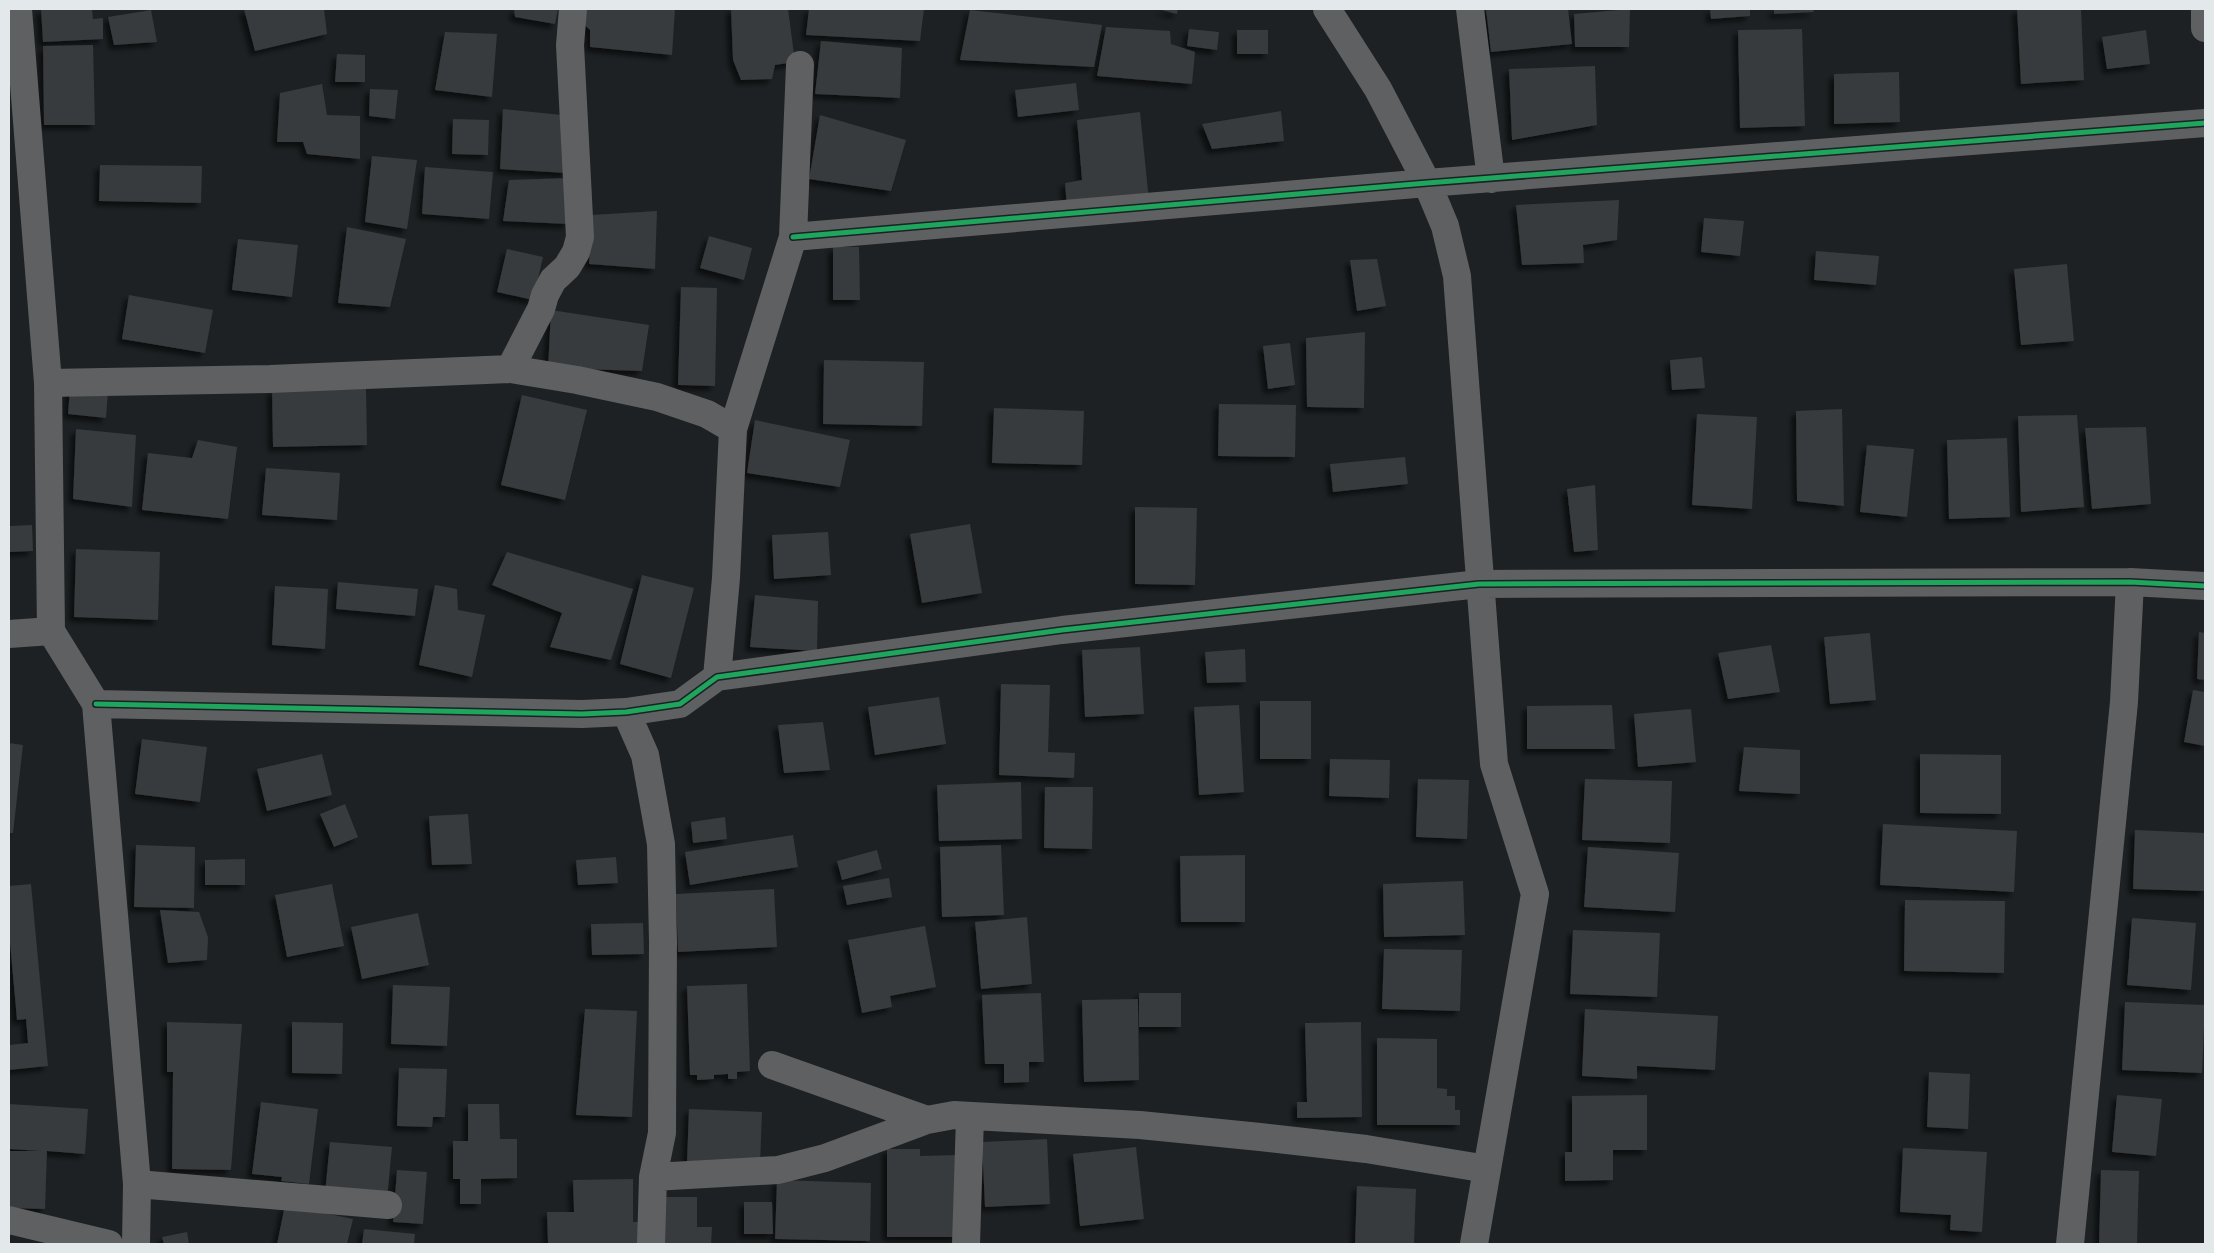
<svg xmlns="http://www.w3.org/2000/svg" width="2214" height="1253" font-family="Quicksand,sans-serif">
<defs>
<filter id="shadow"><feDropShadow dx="-4.5" dy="4.5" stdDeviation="2.5" flood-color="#0009"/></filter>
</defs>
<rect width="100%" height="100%" fill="#1d2123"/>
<path fill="#373a3c" filter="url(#shadow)" d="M41,9H92L93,19L103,18V39L43,42Z
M244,9H324L327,34L255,51Z
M514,9H558L555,24L515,17Z
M583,9H675L672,55L590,47V30L581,22Z
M731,9H788L795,62L775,65L772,79L741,80L733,60Z
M809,9H924L920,41L806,35Z
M1158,9H1178L1177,14Z
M1486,9H1568L1572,44L1491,52Z
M1630,9L1629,47H1575L1574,14Z
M1710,9H1750V16L1711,19Z
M1774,9H1813L1814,12L1774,14Z
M2017,9H2081L2084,80L2021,84Z
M151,10L157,42L114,45L108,17Z
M970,10L1102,25L1094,67L960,60Z
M1106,27L1170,31L1171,44L1195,52L1192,84L1097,76Z
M1189,29L1219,32L1217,50L1187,46Z
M1802,29L1805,126L1740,128L1738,30Z
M1237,30H1268V54H1237Z
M2146,30L2150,64L2107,69L2102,37Z
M445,32L497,34L492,97L435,90Z
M821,41L902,48L900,98L815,94Z
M93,45L95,125H44L43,46Z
M337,54L365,55V82H335Z
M1595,66L1597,125L1512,140L1509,69Z
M1899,72L1900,122L1834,124V74Z
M1076,83L1079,110L1018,117L1015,90Z
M322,84L327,115L360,116V159L307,154L303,142H277L280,93Z
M370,89L398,90L395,119L369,116Z
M503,109L572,116L566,173L500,169Z
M1281,111L1284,141L1212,149L1202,124Z
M1140,112L1149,201L1067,209L1065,183L1082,180L1077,120Z
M820,115L906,140L891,191L809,179Z
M453,119L489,120L488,155L452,154Z
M372,156L417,160L407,229L365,222Z
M100,165L202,166L201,203L99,201Z
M425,167L493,172L489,219L422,214Z
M570,178L568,224L503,221L509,180Z
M1619,200L1617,240L1583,245L1584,263L1522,265L1516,205Z
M657,211L655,269L589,264L591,215Z
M1704,218L1744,221L1740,256L1701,252Z
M347,227L406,239L390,307L338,303Z
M709,236L752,248L744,280L700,268Z
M238,239L298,245L292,297L232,290Z
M833,247H859L860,300H833Z
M507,249L543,257L533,300L497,292Z
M1816,251L1879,256L1876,285L1814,280Z
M1377,259L1386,306L1357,311L1350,260Z
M2067,264L2074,341L2021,345L2014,269Z
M681,287L717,288L715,386L678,385Z
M129,295L213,310L205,353L122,339Z
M551,310L649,325L642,371L548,368Z
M1365,332L1364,408L1307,407L1306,338Z
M1290,343L1295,385L1268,389L1263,346Z
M1702,357L1705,388L1672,390L1670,360Z
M824,360L924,362L922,426L823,424Z
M70,389L108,392L106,418L68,414Z
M366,389L367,445L273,447L272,390Z
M522,395L587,410L565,500L501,485Z
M1219,404L1296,405L1295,457L1218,456Z
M994,408L1084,411L1082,465L992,463Z
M1842,409L1844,506L1797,501L1796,411Z
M1697,414L1757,417L1752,509L1692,505Z
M2077,415L2084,507L2021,512L2018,416Z
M755,420L850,440L840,487L747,473Z
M2146,427L2151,504L2092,509L2085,428Z
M76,429L136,435L132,507L73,499Z
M2007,438L2010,517L1949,519L1947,440Z
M198,440L237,447L228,519L142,510L148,453L192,458Z
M1867,445L1914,449L1907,517L1860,512Z
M1405,457L1408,484L1333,492L1330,464Z
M266,468L340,473L337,520L262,515Z
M1595,485L1598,550L1574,552L1567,489Z
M1135,507L1197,508L1195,585L1135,584Z
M970,524L982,593L922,603L910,534Z
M32,525L33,551L9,552V526Z
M828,532L831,575L774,579L772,535Z
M76,549L160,552L158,620L74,617Z
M507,552L633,589L611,660L550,647L562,613L492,585Z
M642,575L694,588L671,678L620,664Z
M338,582L418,589L415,616L336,609Z
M435,585L457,589L458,610L485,615L472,677L419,665Z
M275,586L328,589L325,649L272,645Z
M755,595L818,601L817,651L750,647Z
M2199,632L2205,633V680L2197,679Z
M1870,633L1876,700L1830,704L1824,637Z
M1771,645L1780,692L1728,699L1718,653Z
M1140,647L1144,714L1085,717L1082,650Z
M1245,649L1246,682L1207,683L1205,652Z
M1001,684L1050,685L1048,752L1075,753L1074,778L999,775Z
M2193,690L2205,692V746L2184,742Z
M939,697L946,744L875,755L868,707Z
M1260,701H1311V759H1260Z
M1239,705L1244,792L1199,795L1194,707Z
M1612,705L1615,749H1527V706Z
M1691,709L1696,762L1638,767L1634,714Z
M823,722L830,770L784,773L778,725Z
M142,739L207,747L200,802L135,794Z
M9,743L23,745L13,833H9Z
M1744,747L1800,750V794L1739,791Z
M322,754L332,795L267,811L257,769Z
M1920,754L2001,755V814L1920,813Z
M1330,759L1390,760L1389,798L1329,796Z
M1418,779L1469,780L1467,839L1416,837Z
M1585,779L1672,781L1670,843L1582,840Z
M1021,782L1022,839L939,841L937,785Z
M1045,787H1093L1092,849L1044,848Z
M345,804L358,837L334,847L320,814Z
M468,814L472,864L432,865L429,816Z
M725,817L727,839L693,843L691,822Z
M1883,824L2017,831L2014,892L1880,885Z
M2135,830L2205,833V891L2133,889Z
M793,835L798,867L690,885L685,852Z
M136,845L195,847L194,908L134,907Z
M1001,845L1004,915L942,917L940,847Z
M1588,847L1679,853L1675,912L1584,907Z
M877,850L882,869L842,880L837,861Z
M1245,855V922H1181L1180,856Z
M616,857L618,883L578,885L576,860Z
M245,859V885H205V860Z
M889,878L892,897L847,905L843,886Z
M1463,881L1465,935L1384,937L1383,884Z
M31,884L48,1066L9,1070V1045L28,1043L26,1019L17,1020L9,931V886Z
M332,884L344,946L287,957L275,895Z
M774,889L777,947L678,952L676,894Z
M1905,900L2005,901L2004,973L1904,971Z
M160,910L199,912L208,937L207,960L168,963Z
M418,913L429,965L362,979L351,927Z
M1027,917L1032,984L981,989L975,922Z
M2132,918L2196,923L2191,990L2127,985Z
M643,923L644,954L592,955L591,924Z
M925,926L936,987L890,996L892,1007L862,1013L848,940Z
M1573,930L1660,933L1657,997L1570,994Z
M1384,949L1462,950L1460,1011L1382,1009Z
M747,984L750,1071L737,1072V1079H728V1074L714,1075V1079L697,1080V1075H690L687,986Z
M393,985L450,987L447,1046L391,1044Z
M1041,993L1044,1062H1029V1082L1004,1083V1064H985L982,995Z
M1139,993H1181V1027H1139Z
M1138,999L1139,1080L1084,1082L1082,1000Z
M2125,1002L2205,1005L2202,1073L2122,1070Z
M585,1009L637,1011L632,1117L576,1115Z
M1585,1009L1718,1016L1715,1070L1637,1066V1079L1582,1076Z
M167,1022L242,1024L231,1170L172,1169L173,1072H167Z
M292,1022L343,1023L342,1074L292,1073Z
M1361,1022L1362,1117L1297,1118V1102H1307L1305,1023Z
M1377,1038L1437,1039V1088L1447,1089V1096H1455V1110H1460V1125H1377Z
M399,1068L447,1069L445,1117H433L432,1127L397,1126Z
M1929,1072L1970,1074L1968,1129L1927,1127Z
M1647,1095V1150H1613V1180L1565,1181V1152H1572V1096Z
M2117,1095L2162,1099L2156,1156L2112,1152Z
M261,1102L318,1109L309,1184L281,1181L282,1177L252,1174Z
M9,1104L88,1109L85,1154L47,1151L45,1209L9,1208V1151H41L9,1149Z
M468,1104H499L500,1139H517V1178L481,1179V1204H460V1179H453V1141H468Z
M689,1109L762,1112L760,1165L687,1162Z
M1047,1139L1050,1204L985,1207L982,1142Z
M330,1142L392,1147L387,1199L325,1193Z
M1136,1147L1144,1219L1080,1226L1073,1154Z
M1903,1148L1987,1152L1982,1232L1950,1230L1951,1215L1900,1212Z
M887,1149H920V1156L957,1155L958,1237H887Z
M397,1170L427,1172L423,1224L393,1222Z
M2101,1170L2139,1171L2137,1244H2099Z
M633,1179V1222H642V1244H548L547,1212H574L573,1180Z
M777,1180L871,1183L870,1241L775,1239Z
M1357,1186L1416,1189L1414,1244H1355Z
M662,1197H697V1227H712L711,1244H661Z
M744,1202H772L773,1234H744Z
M285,1205L353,1219L347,1244H277Z
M364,1229L415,1234L414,1244H362Z
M187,1232L189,1244H164L162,1237Z"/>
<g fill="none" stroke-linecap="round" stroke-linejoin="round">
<path stroke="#5e6061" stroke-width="28" d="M18,9L48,383L51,631L96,704L137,1184L136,1244
M1327,9L1378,89L1427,183L1445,226L1457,276L1494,764L1535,894L1474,1244
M1470,9L1491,179
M2205,9V28
M793,237L1427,183L2205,123
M510,369L541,309L545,295L553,280L567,267L576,252L580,237L570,45L573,9
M48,383L270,379L510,369L577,380L657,397L707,414L733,429
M9,634L51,631
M717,677L726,578L733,429L793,237L800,65
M96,704L582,714L626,712L680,704L717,677L1062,630L1479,584L2130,582L2205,586
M626,712L645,755L661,844L663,942L662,1133L653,1177L651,1244
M772,1065L927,1120
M653,1177L778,1170L825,1158L927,1120L954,1115L1140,1125L1260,1137L1366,1149L1487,1169
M137,1184L388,1205
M9,1220L109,1244
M966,1244L970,1117
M2070,1244L2124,702L2130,582"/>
<g stroke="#1a2226" stroke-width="8">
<path id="cycleway" d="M793,237L1427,183L2205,123
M96,704L582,714L626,712L680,704L717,677L1062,630L1479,584L2130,582L2205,586"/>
</g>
<use href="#cycleway" stroke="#20a55d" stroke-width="5"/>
</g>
<rect width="2214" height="1253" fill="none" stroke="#e3e8eb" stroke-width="20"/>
</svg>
